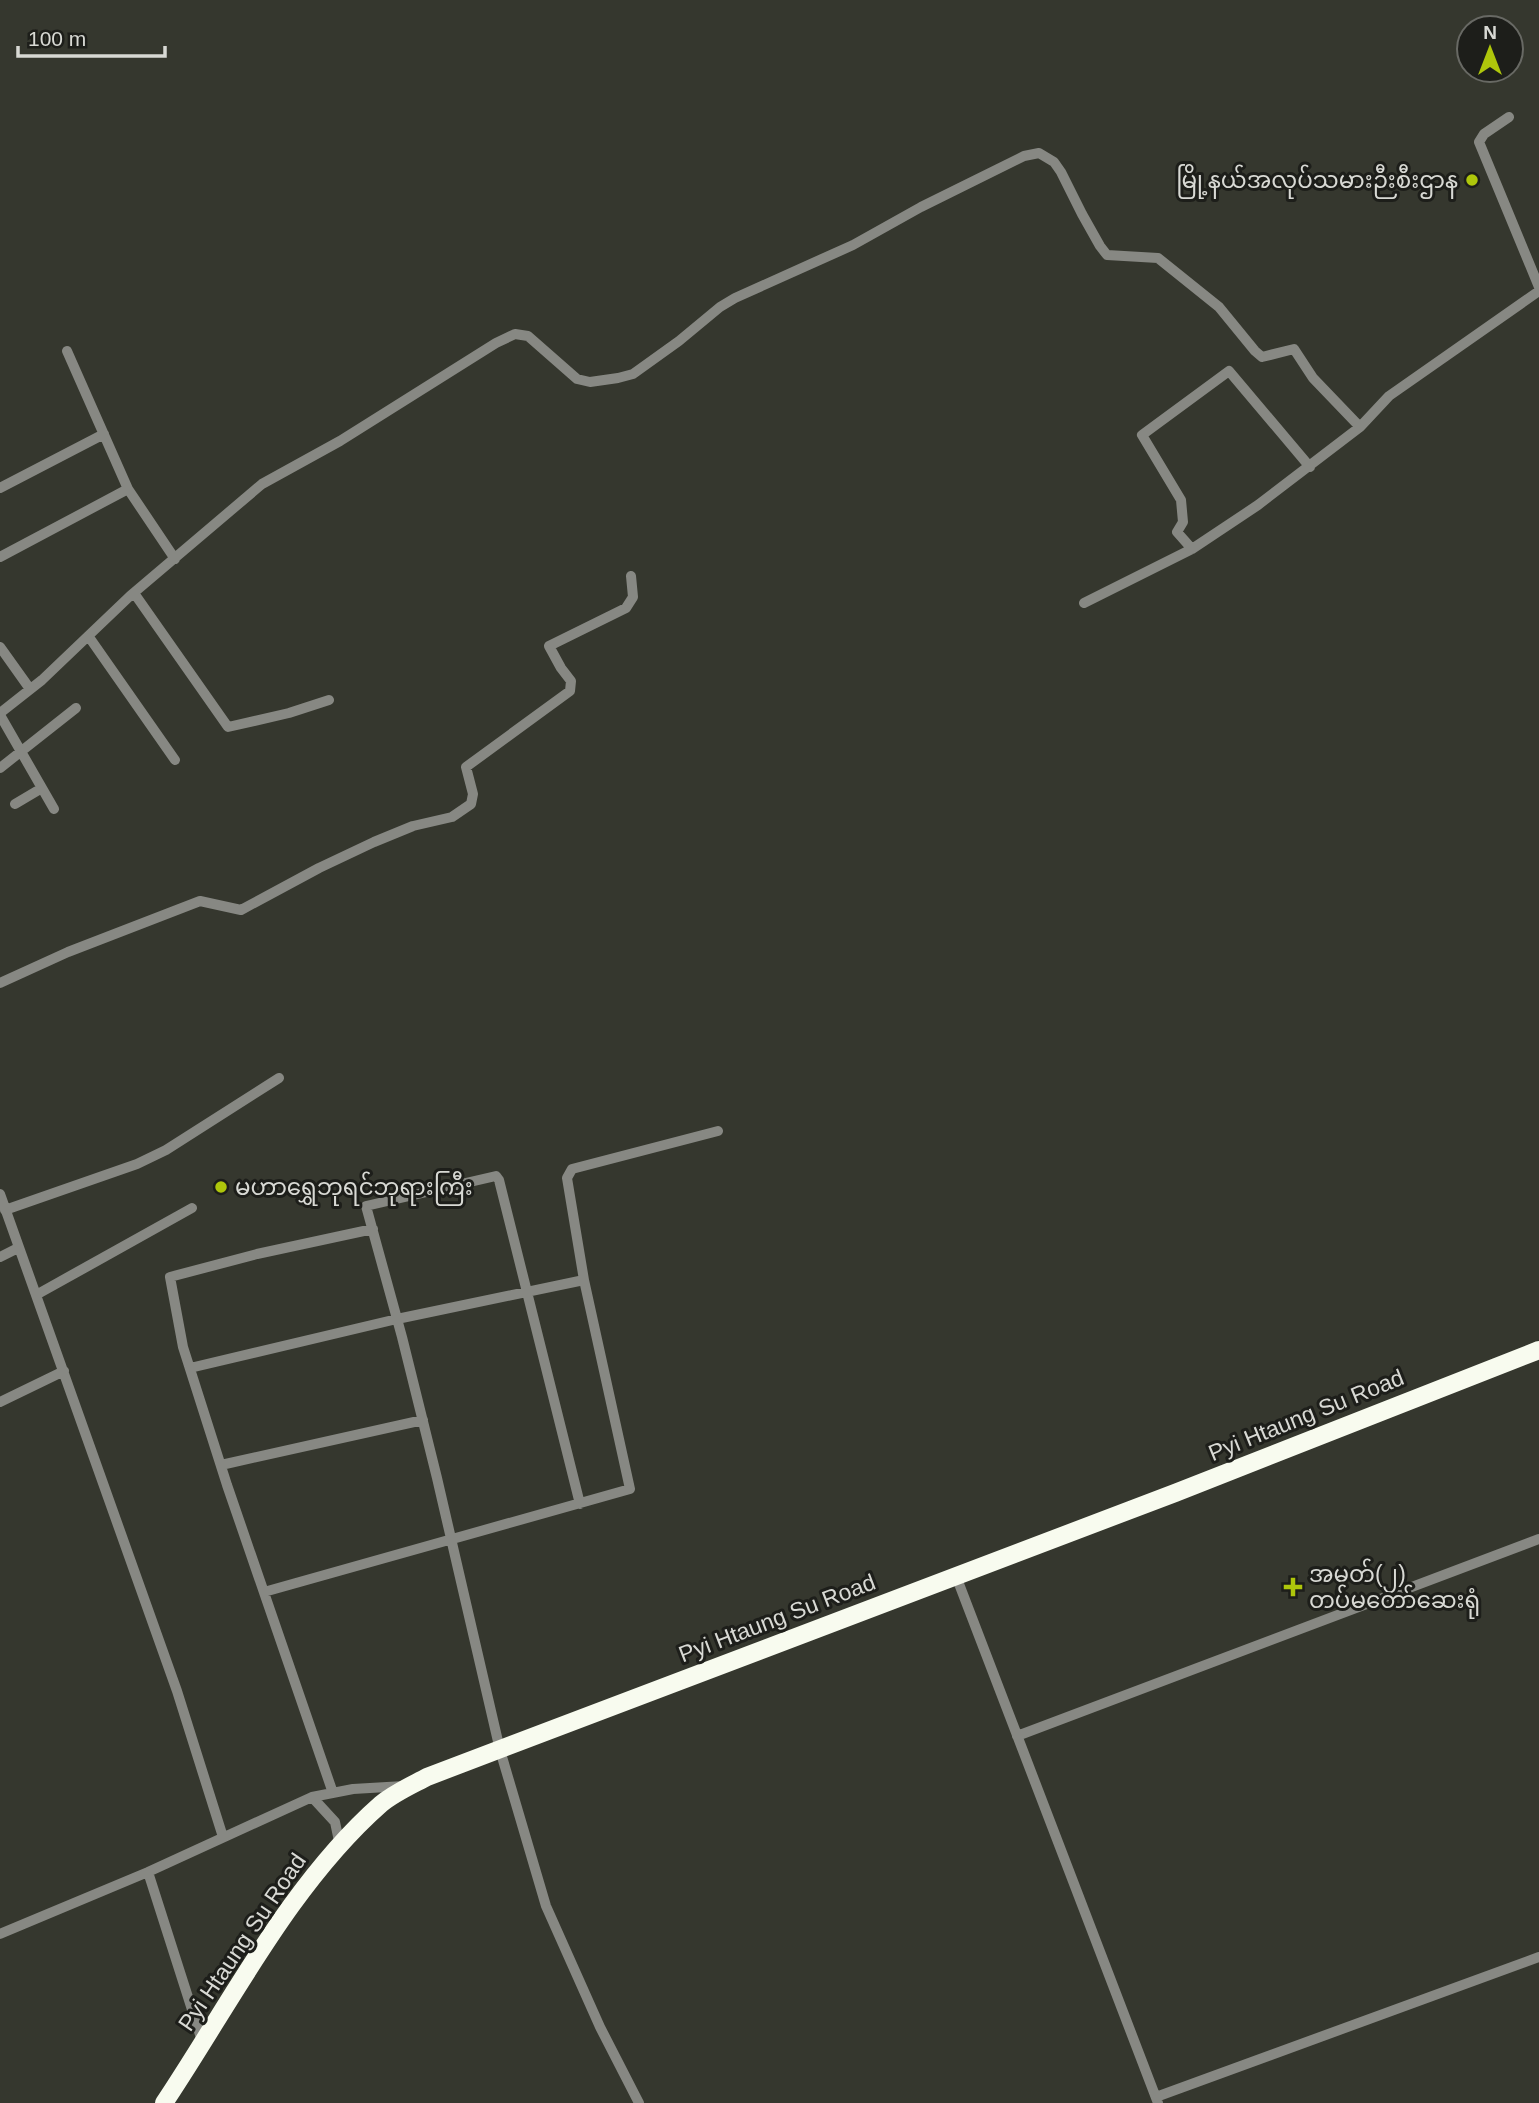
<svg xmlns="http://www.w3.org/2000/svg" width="1539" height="2103" font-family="Helvetica,'Noto Sans Myanmar',sans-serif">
<rect width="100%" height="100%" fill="#35372e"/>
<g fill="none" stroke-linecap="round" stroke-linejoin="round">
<path stroke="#878883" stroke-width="10" d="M1509,117L1484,134L1479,142L1539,287
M67,351L128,489L175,559
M0,488L104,434
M1192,549L1177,532L1183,522L1181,500L1142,435L1229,371L1310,467
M0,557L128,489
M134,593L228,727L289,713L329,700
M1084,603L1192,549L1258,505L1360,427L1389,396L1539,291
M89,637L175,760
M0,647L30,689
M0,713L42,680L130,596L262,484L340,441L496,343L515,334L528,336L577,379L590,382L618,378L633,374L679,341L720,307L735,298L853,245L921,207L1024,156L1039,153L1054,162L1061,172L1082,214L1100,246L1107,255L1158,258L1219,307L1255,351L1262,357L1294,349L1313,378L1360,427
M0,715L54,809
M0,768L76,708
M15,804L42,788
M0,983L68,952L200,901L241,910L319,868L374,842L413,826L452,817L471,804L473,794L466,767L570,691L571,681L561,668L549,646L626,608L633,597L631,576
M0,1194L177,1691L223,1837
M5,1210L137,1164L166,1150L279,1078
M0,1257L18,1248
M36,1295L192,1208
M190,1368L397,1319L584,1280
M0,1402L64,1371
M221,1465L423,1420
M580,1504L499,1180L496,1176L366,1206L402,1337L437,1478L500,1750L546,1906L600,2027L639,2103
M956,1576L1158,2103
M264,1592L630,1489L584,1280L567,1178L572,1169L718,1131
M1017,1736L1539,1539
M333,1793L227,1485L183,1347L170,1277L257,1254L373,1229
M312,1797L335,1822L340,1846
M148,1872L203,2044
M0,1934L148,1872L312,1797L353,1789L404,1786
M1156,2097L1539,1957"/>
<path stroke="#f8fbef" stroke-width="18" d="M164,2103C231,2003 290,1884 381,1804C394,1793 412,1785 427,1777L1175,1493L1539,1350"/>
</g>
<g fill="#aec60b" stroke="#1d1e1a" stroke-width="2.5">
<circle cx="1472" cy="180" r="7"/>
<circle cx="221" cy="1187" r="7"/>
<path d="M1289.5 1576.5h7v7h7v7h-7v7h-7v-7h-7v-7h7z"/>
</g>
<g text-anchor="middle" stroke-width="6" stroke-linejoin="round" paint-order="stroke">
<g font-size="23" fill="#d8d9d4" stroke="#1d1e1a" text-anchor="start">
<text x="1458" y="188" text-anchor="end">မြို့နယ်အလုပ်သမားဉီးစီးဌာန</text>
<text x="235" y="1195">မဟာရွှေဘုရင်ဘုရားကြီး</text>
<text x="1309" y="1582">အမှတ်(၂)<tspan x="1309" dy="26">တပ်မတော်ဆေးရုံ</tspan></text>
</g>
<g font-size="23" fill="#d8d9d4" stroke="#1d1e1a">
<text transform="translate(1306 1415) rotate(-22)" y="8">Pyi Htaung Su Road</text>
<text transform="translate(777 1618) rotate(-21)" y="8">Pyi Htaung Su Road</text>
<text transform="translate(242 1942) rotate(-56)" y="8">Pyi Htaung Su Road</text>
</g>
</g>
<g transform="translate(1490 49)"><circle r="33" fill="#1d1e1a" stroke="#686964" stroke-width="2"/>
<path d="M0-5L12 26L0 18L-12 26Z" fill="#aec60b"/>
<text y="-10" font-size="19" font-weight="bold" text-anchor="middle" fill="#d8d9d4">N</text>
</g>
<path d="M18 46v10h147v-10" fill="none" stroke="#d8d9d4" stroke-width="3.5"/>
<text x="28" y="46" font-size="21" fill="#d8d9d4" stroke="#1d1e1a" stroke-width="5" paint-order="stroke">100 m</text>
</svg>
